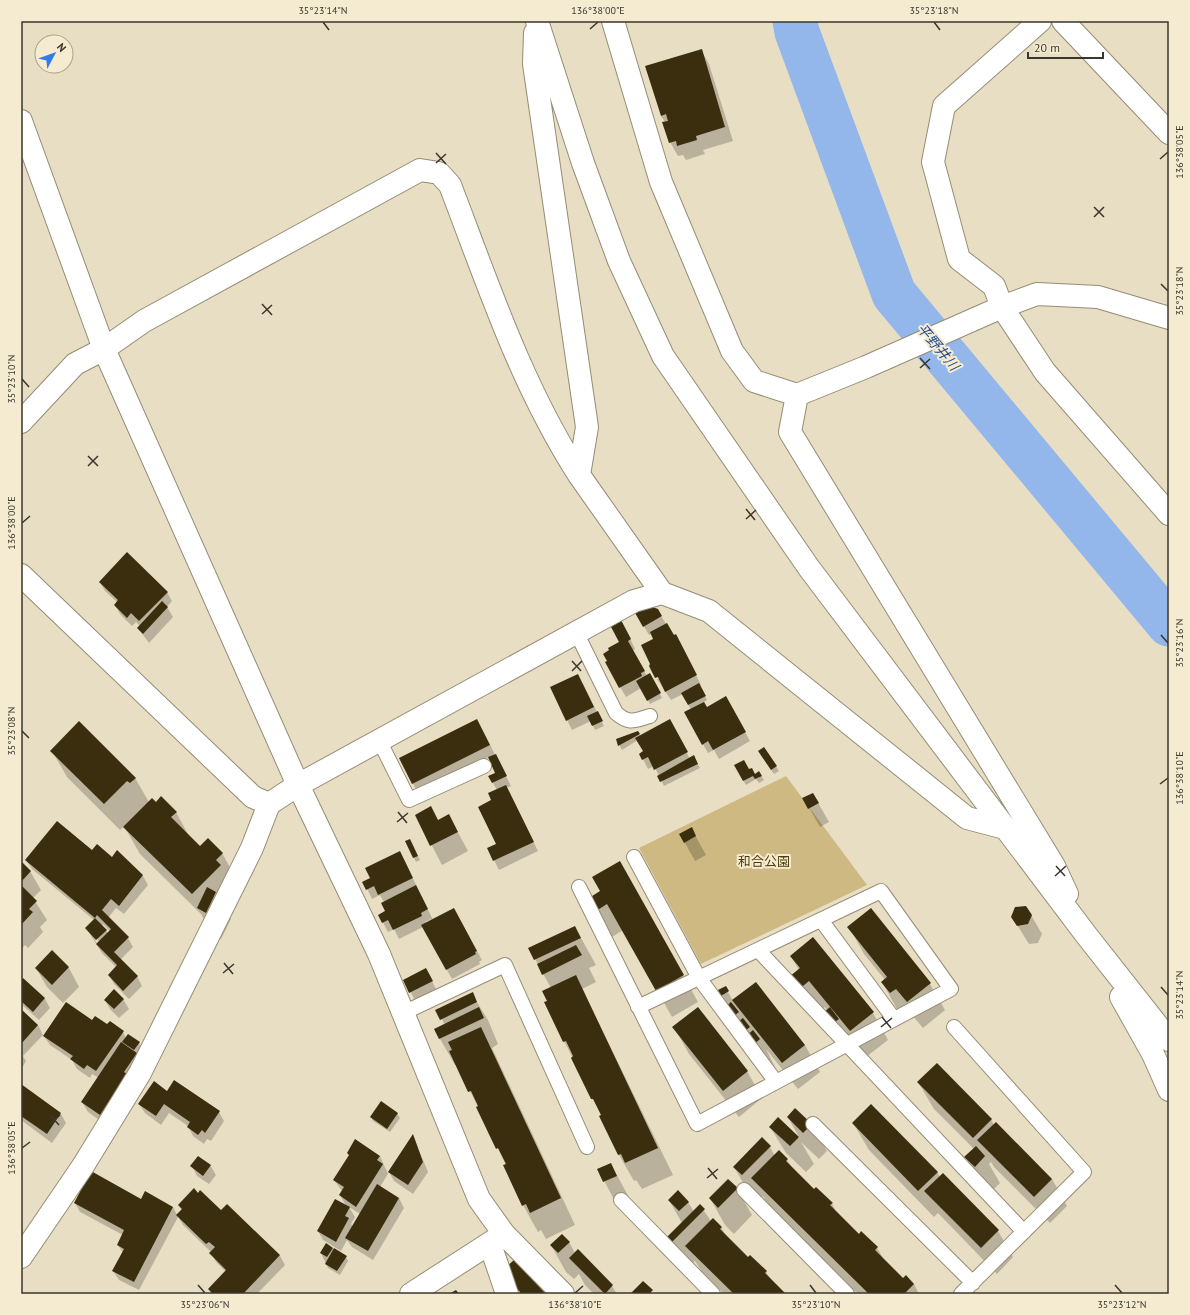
<svg xmlns="http://www.w3.org/2000/svg" width="1190" height="1315" font-family="'PT Sans','Noto Sans JP',sans-serif">
<rect width="100%" height="100%" fill="#e8dec4"/>
<path fill="#ceb983" d="M786,776L867,885L701,964L639,848Z"/>
<path fill="#0003" fill-rule="evenodd" d="M701,50L709,64L733,141L703,150L705,154L686,160L683,155L678,156L670,142L665,122L661,116Z
M100,582L167,592L172,601L167,607L173,617L149,643L138,628L140,626L136,622L132,626L120,614L115,605L117,602L105,591Z
M657,610L674,636L681,645L701,685L700,686L707,700L704,702L707,708L726,698L750,741L719,759L714,750L708,753L685,713L691,710L683,694L671,700L657,679L663,676L654,640L652,634L649,635L635,611Z
M626,630L635,649L632,651L647,676L650,675L662,698L650,704L641,688L626,697L606,663Z
M583,684L604,726L595,730L591,721L572,730L551,688Z
M482,729L511,786L506,788L538,851L499,870L488,848L497,844L492,800L497,790L493,783L497,773L489,757L418,793L400,759Z
M675,730L690,759L696,761L700,768L664,786L654,766L648,769L643,759L640,754L644,752L638,740L622,750L617,740L638,732L640,736Z
M764,748L779,771L774,774L762,756Z
M52,751L135,778L149,802L156,803L176,812L190,838L200,847L222,853L237,880L222,905L231,919L221,939L213,935L201,914L140,854L124,826L120,830L67,777Z
M735,766L749,771L755,775L759,773L764,780L759,783L756,779L746,785Z
M813,794L829,822L820,827L804,799Z
M416,815L438,821L449,816L468,851L442,865Z
M691,828L706,855L695,861L680,834Z
M406,842L412,844L420,860L416,862Z
M92,851L112,858L117,852L143,876L148,885L124,914L116,908L108,918L128,938L133,947L120,960L137,976L142,986L129,999L114,984L109,975L116,967L102,953L86,928L94,920L32,869L26,860ZM103,924L110,931L108,933L102,926ZM95,935L99,942L97,944L93,936Z
M405,862L433,920L459,918L482,960L479,962L480,964L452,979L423,927L399,939L394,929L388,932L379,915L386,912L384,902L380,895L372,899L364,882ZM431,919L432,921L426,924L425,922Z
M21,863L30,871L41,890L33,898L47,920L40,927L43,932L28,948L25,945L21,950Z
M635,889L698,1002L672,1017L623,930L612,937L590,898Z
M1031,915L1042,934L1038,943L1029,944L1012,917Z
M575,927L596,965L589,968L596,982L582,989L673,1175L642,1189L636,1180L634,1181L619,1155L600,1116L602,1115L564,1041L548,1001L551,988L535,959Z
M849,927L930,984L945,1010L923,1028L912,1015L906,1019L897,1009L882,982L885,980L864,954Z
M813,938L873,1013L888,1040L866,1057L847,1051L825,1007L814,1016L805,1004L799,970L791,956Z
M52,952L69,968L79,987L63,1003L47,987L36,968Z
M431,979L437,991L416,1002L404,980Z
M23,980L45,999L50,1008L39,1020L21,1004V982Z
M725,987L733,1001L805,1045L820,1072L798,1089L766,1049L775,1067L767,1073L719,990Z
M472,994L488,1020L498,1044L492,1048L575,1225L546,1239L541,1230L538,1232L523,1205L506,1165L478,1107L457,1065H455L435,1030L445,1025L437,1010Z
M123,999L129,1009L119,1018L110,1009L105,1000Z
M21,1010L38,1025L43,1035L23,1056L26,1061L21,1070Z
M92,1021L123,1032L126,1038L139,1043L141,1047L136,1054L142,1063L105,1124L88,1112L82,1102L99,1078L92,1074L90,1078L77,1069L72,1060L50,1045L44,1036Z
M674,1027L747,1071L762,1098L739,1117L689,1054Z
M918,1082L991,1119L994,1125L1052,1179L1067,1206L1050,1223L994,1167L991,1162L989,1164L1000,1183L990,1193L981,1184L966,1157L974,1149L934,1109Z
M21,1085L61,1114L66,1123L52,1143L21,1120Z
M167,1092L219,1112L224,1121L211,1141L207,1139L204,1144L193,1136L188,1126L169,1113L161,1125L145,1113L139,1104Z
M397,1113L400,1118L390,1132L373,1121L371,1117Z
M788,1117L811,1125L827,1151L819,1159L801,1142L814,1164L806,1172L786,1153L770,1127L778,1118L800,1139Z
M853,1123L937,1172L940,1177L998,1231L1013,1257L997,1274L938,1213L934,1217L869,1150Z
M413,1136L428,1172L413,1194L394,1181L389,1172L380,1187L399,1198L404,1208L373,1260L352,1247L347,1240L341,1251L323,1240L318,1231L346,1206L340,1195L342,1191L334,1180L350,1157L348,1153L380,1156L388,1174ZM349,1207L360,1214L353,1227L351,1224L355,1217Z
M770,1147L775,1156L787,1160L793,1169L814,1190L832,1204L838,1215L859,1235L877,1248L885,1261L903,1279L914,1284L919,1294H858L768,1205L763,1196L758,1201L749,1193L734,1167Z
M611,1164L632,1203L619,1209L598,1169Z
M210,1165L216,1175L209,1184L197,1176L192,1166Z
M737,1189L752,1215L734,1234L725,1225L710,1198Z
M142,1200L173,1207L177,1215L182,1211L179,1205L221,1211L227,1205L280,1256L285,1265L257,1294H212L209,1289L226,1272L216,1262L211,1252L183,1225L178,1217L139,1290L119,1280L113,1271L123,1253L118,1245L123,1235L80,1212L75,1203Z
M669,1200L688,1202L694,1212L700,1205L711,1221L721,1227L726,1236L748,1258L766,1272L772,1281L784,1294H724L702,1272L695,1261L688,1268L683,1264L668,1237L682,1223Z
M569,1242L575,1253L578,1251L612,1286L617,1294H594L585,1285L579,1274L574,1279L566,1272L551,1245Z
M326,1245L346,1257L348,1261L340,1275L328,1268L321,1253Z"/>
<g fill="none" stroke-linecap="round" stroke-linejoin="round">
<path stroke="#93b6eb" stroke-width="45" d="M795,21L797,32L894,294L1169,624"/>
</g>
<path fill="#3a2e0e" d="M702,49L725,127L696,136L697,140L677,146L676,141L669,143L662,122L668,121L666,114L661,116L645,66Z
M127,552L168,592L139,621L131,613L127,618L114,605L118,600L99,582Z
M162,601L168,607L143,634L137,628Z
M645,604L658,609L662,616L643,627L634,611Z
M621,620L631,639L625,643L628,641L645,671L641,673L642,676L619,688L605,662L607,661L603,654L609,650L608,648L619,642L610,625Z
M667,623L674,635L676,634L697,675L665,692L658,677L655,678L649,666L650,664L641,645L653,639L650,632Z
M650,673L661,693L647,701L636,681Z
M578,674L594,707L566,721L550,687Z
M699,683L706,696L688,705L681,693Z
M726,696L746,732L713,750L708,741L702,745L684,712L704,702L707,707Z
M598,711L603,721L592,726L587,716Z
M477,719L490,745L412,784L399,758Z
M670,719L688,752L654,770L648,757L642,760L639,754L643,751L635,738Z
M79,721L136,778L130,783L127,781L104,804L50,751Z
M638,731L640,734L618,746L616,739Z
M764,747L777,766L771,770L758,751Z
M496,754L507,776L492,783L488,776L495,773L488,757Z
M694,755L698,764L660,782L657,776Z
M744,760L749,769L752,768L755,774L759,771L762,776L755,779L753,776L743,781L734,765Z
M506,785L534,842L493,861L487,848L496,844L478,807L491,800L488,793Z
M813,793L819,803L808,809L802,798Z
M161,796L177,812L171,817L200,846L208,838L223,853L216,860L221,865L192,894L123,827L152,798L156,802Z
M431,806L438,820L449,814L458,832L430,846L415,815Z
M57,821L92,850L97,844L112,857L117,850L143,875L119,906L111,899L102,910L129,937L114,952L138,976L123,991L108,975L117,965L96,944L111,929L97,915L95,918L25,860Z
M692,827L696,836L684,843L679,834Z
M410,839L418,856L413,858L405,841Z
M400,851L413,878L378,895L374,886L366,890L362,882L370,878L365,868Z
M21,861L31,871L21,882Z
M620,861L684,975L656,991L607,904L596,911L589,898L600,891L592,877Z
M21,885L37,901L29,909L33,912L21,925Z
M416,885L428,909L421,913L422,916L393,930L388,920L382,923L378,915L385,911L381,903Z
M207,887L216,892L206,913L197,908Z
M1026,906L1032,915L1028,924L1017,926L1011,917L1015,907Z
M454,908L477,951L475,952L476,954L446,970L421,925Z
M871,908L931,983L907,1002L896,989L890,993L881,982L887,977L847,927Z
M95,918L107,930L96,940L85,928Z
M575,926L581,938L534,960L528,948Z
M813,937L874,1012L850,1031L809,981L798,990L789,977L800,968L790,956Z
M576,945L582,955L542,975L537,964Z
M52,950L69,967L52,985L35,968Z
M426,968L433,981L409,993L403,980Z
M576,975L658,1148L625,1163L621,1154L618,1155L599,1116L601,1115L593,1099H591L571,1058L573,1056L566,1041L563,1042L544,1002L547,1001L542,991Z
M23,978L45,998L33,1012L21,1001V981Z
M756,982L805,1045L782,1063L732,1000Z
M726,986L729,991L721,996L718,990Z
M114,989L124,999L114,1009L104,1000Z
M473,992L477,1002L440,1020L435,1010Z
M66,1002L92,1020L95,1016L107,1024L110,1021L124,1031L96,1071L87,1065L84,1069L70,1059L73,1056L43,1036Z
M731,1002L739,1012L729,1020L722,1010Z
M479,1007L484,1018L439,1039L434,1029Z
M698,1007L748,1071L723,1091L672,1027Z
M830,1007L839,1019L831,1025L822,1014Z
M21,1009L38,1025L21,1044Z
M743,1018L750,1027L741,1034L734,1025Z
M481,1027L561,1198L530,1213L526,1204L522,1206L503,1165L506,1164L498,1148L496,1149L476,1107L478,1106L471,1091L468,1092L449,1051L452,1050L448,1042Z
M753,1030L760,1039L751,1047L744,1038Z
M128,1034L140,1042L134,1050L122,1042Z
M121,1042L137,1053L124,1072L127,1074L100,1115L81,1102Z
M937,1063L992,1119L973,1138L917,1082Z
M174,1080L220,1111L205,1133L202,1130L198,1135L187,1127L190,1122L164,1104L156,1116L138,1104L154,1081L167,1091Z
M21,1084L61,1113L47,1134L21,1116Z
M381,1101L398,1113L387,1129L370,1117Z
M871,1104L938,1172L918,1191L852,1123Z
M795,1108L812,1124L803,1133L787,1117Z
M778,1117L799,1137L790,1146L769,1127Z
M996,1122L1052,1179L1034,1197L977,1140Z
M413,1134L423,1162L408,1185L388,1172Z
M762,1137L771,1146L742,1175L733,1167Z
M355,1139L380,1156L377,1160L383,1164L356,1207L339,1195L344,1187L333,1180L349,1155L347,1153Z
M976,1146L985,1156L975,1167L964,1157Z
M779,1150L788,1159L786,1161L814,1189L816,1187L833,1203L830,1205L859,1234L861,1231L878,1247L875,1250L903,1278L906,1275L914,1284L904,1294H869L751,1178Z
M198,1156L211,1165L203,1176L190,1166Z
M611,1163L617,1176L603,1182L597,1169Z
M91,1171L141,1199L145,1191L173,1207L134,1282L112,1271L124,1249L117,1245L124,1230L74,1203Z
M943,1173L999,1230L981,1248L924,1191Z
M728,1179L738,1188L718,1208L709,1198Z
M377,1184L399,1198L368,1251L345,1238Z
M194,1188L198,1193L200,1190L221,1210L227,1204L280,1255L243,1294H213L208,1289L226,1270L209,1253L215,1247L209,1242L206,1244L176,1215L182,1209L178,1205Z
M678,1190L689,1202L679,1211L668,1200Z
M335,1199L350,1207L345,1216L349,1218L336,1242L317,1231Z
M700,1204L705,1209L672,1242L667,1237Z
M713,1218L722,1227L720,1229L748,1257L750,1255L767,1271L765,1273L786,1294H734L685,1246Z
M562,1234L570,1242L558,1253L550,1245Z
M326,1243L333,1248L327,1257L320,1253Z
M334,1248L347,1256L337,1271L325,1264Z
M578,1249L613,1285L605,1294L569,1258Z
M514,1260L546,1294H519L520,1292L510,1281L514,1278L505,1268Z
M643,1281L653,1290L650,1293L652,1294H630Z
M456,1290L459,1294H449Z"/>
<g fill="none" stroke-linecap="round" stroke-linejoin="round">
<g stroke="#958c75" stroke-width="16">
<path id="lane" d="M576,632L616,713C630,725 635,720 650,716
M379,740L409,800L484,766
M634,857L699,978L776,1082
M579,887L697,1124L951,989L881,891L638,1007
M821,920L894,1019
M758,950L1024,1232
M403,1013L505,965L587,1147
M954,1027L1084,1172L961,1294
M813,1124L973,1283
M744,1190L847,1294
M621,1200L713,1294"/>
</g>
<g stroke="#958c75" stroke-width="24">
<path id="street" d="M537,21L583,163L619,261L663,356L809,568L1087,936L1169,1040
M613,21L661,182L732,351L754,381L797,395L866,367L1002,307L1037,294L1098,297L1169,318
M1040,21L944,106L933,162L959,259L994,286L1002,307L1045,372L1169,514
M1063,21L1169,133
M535,33L534,64L587,427L579,475L662,593L709,611L967,818L1005,828
M21,121L104,349L298,785L379,954L479,1199L504,1234L563,1294
M797,395L790,432L1054,866L1067,894
M21,422L75,364L104,349L144,321L420,170L439,173L450,185C488,284 521,385 579,475
M21,575L253,797L269,804
M1121,997L1153,1054L1169,1090
M490,1244L507,1294
M21,1257L83,1166L140,1073L252,848L269,804L298,785L634,601L662,593
M411,1294L504,1234"/>
</g>
<use href="#lane" stroke="#fff" stroke-width="14"/>
<use href="#street" stroke="#fff" stroke-width="22"/>
</g>
<path fill="none" stroke="#3a362c" stroke-width="1.5" d="M323,22L329,30M934,22L940,30M590,29L598,22M436,153L446,164M1160,159L1168,152M436,163L446,154M1094,207L1104,217M1094,217L1104,207M1161,284L1168,291M262,304L272,315M262,314L272,305M920,358L930,369M920,368L930,359M22,379L29,387M88,456L98,466M88,466L98,456M746,509L755,520M746,519L756,510M22,523L30,516M1161,635L1168,643M572,661L581,671M572,671L582,661M22,731L29,738M1160,784L1168,778M398,812L407,823M397,822L408,813M1056,866L1065,876M1055,876L1066,866M224,963L233,974M223,973L234,964M1161,987L1168,995M882,1017L891,1028M881,1027L892,1018M50,1115L59,1125M49,1125L60,1115M22,1148L30,1142M708,1168L717,1179M707,1178L718,1169M198,1285L205,1293M810,1285L816,1293M1115,1285L1122,1293M575,1293L583,1286"/>
<g text-anchor="middle" stroke-width="4" stroke-linejoin="round" paint-order="stroke">
<g font-size="13" fill="#4d3c08" stroke="#f5ebd1">
<text x="764" y="866">和合公園</text>
</g>
<g font-size="14" font-style="italic" fill="#254e8e" stroke="#f5ebd1">
<text transform="translate(938 347) rotate(50)" y="5">平野井川</text>
</g>
</g>
<rect width="1190" height="1315" fill="none" stroke="#f5ebd1" stroke-width="44"/>
<g transform="translate(54 54) rotate(49)"><circle r="19" fill="#f5ebd1" stroke="#aaa38f"/>
<path d="M0-3L7 15L0 10L-7 15Z" fill="#337be8"/>
<text y="-6" font-size="11" font-weight="bold" text-anchor="middle" fill="#3a362c">N</text>
</g>
<path d="M1028 52v6h75v-6" fill="none" stroke="#3a362c" stroke-width="2"/>
<text x="1034" y="52" font-size="12" fill="#3a362c" stroke="#f5ebd1" stroke-width="3" paint-order="stroke">20 m</text>
<rect x="22" y="22" width="1146" height="1271" fill="none" stroke="#3a362c" stroke-width="1.5"/>
<g font-size="10" text-anchor="middle" fill="#3a362c">
<text x="323" y="14">35°23'14"N</text>
<text x="598" y="14">136°38'00"E</text>
<text x="934" y="14">35°23'18"N</text>
<text transform="translate(1179 152) rotate(-90)" y="4">136°38'05"E</text>
<text transform="translate(1179 291) rotate(-90)" y="4">35°23'18"N</text>
<text transform="translate(11 379) rotate(-90)" y="4">35°23'10"N</text>
<text transform="translate(11 523) rotate(-90)" y="4">136°38'00"E</text>
<text transform="translate(1179 643) rotate(-90)" y="4">35°23'16"N</text>
<text transform="translate(11 731) rotate(-90)" y="4">35°23'08"N</text>
<text transform="translate(1179 778) rotate(-90)" y="4">136°38'10"E</text>
<text transform="translate(1179 995) rotate(-90)" y="4">35°23'14"N</text>
<text transform="translate(11 1148) rotate(-90)" y="4">136°38'05"E</text>
<text x="205" y="1308">35°23'06"N</text>
<text x="575" y="1308">136°38'10"E</text>
<text x="816" y="1308">35°23'10"N</text>
<text x="1122" y="1308">35°23'12"N</text>
</g>
</svg>
